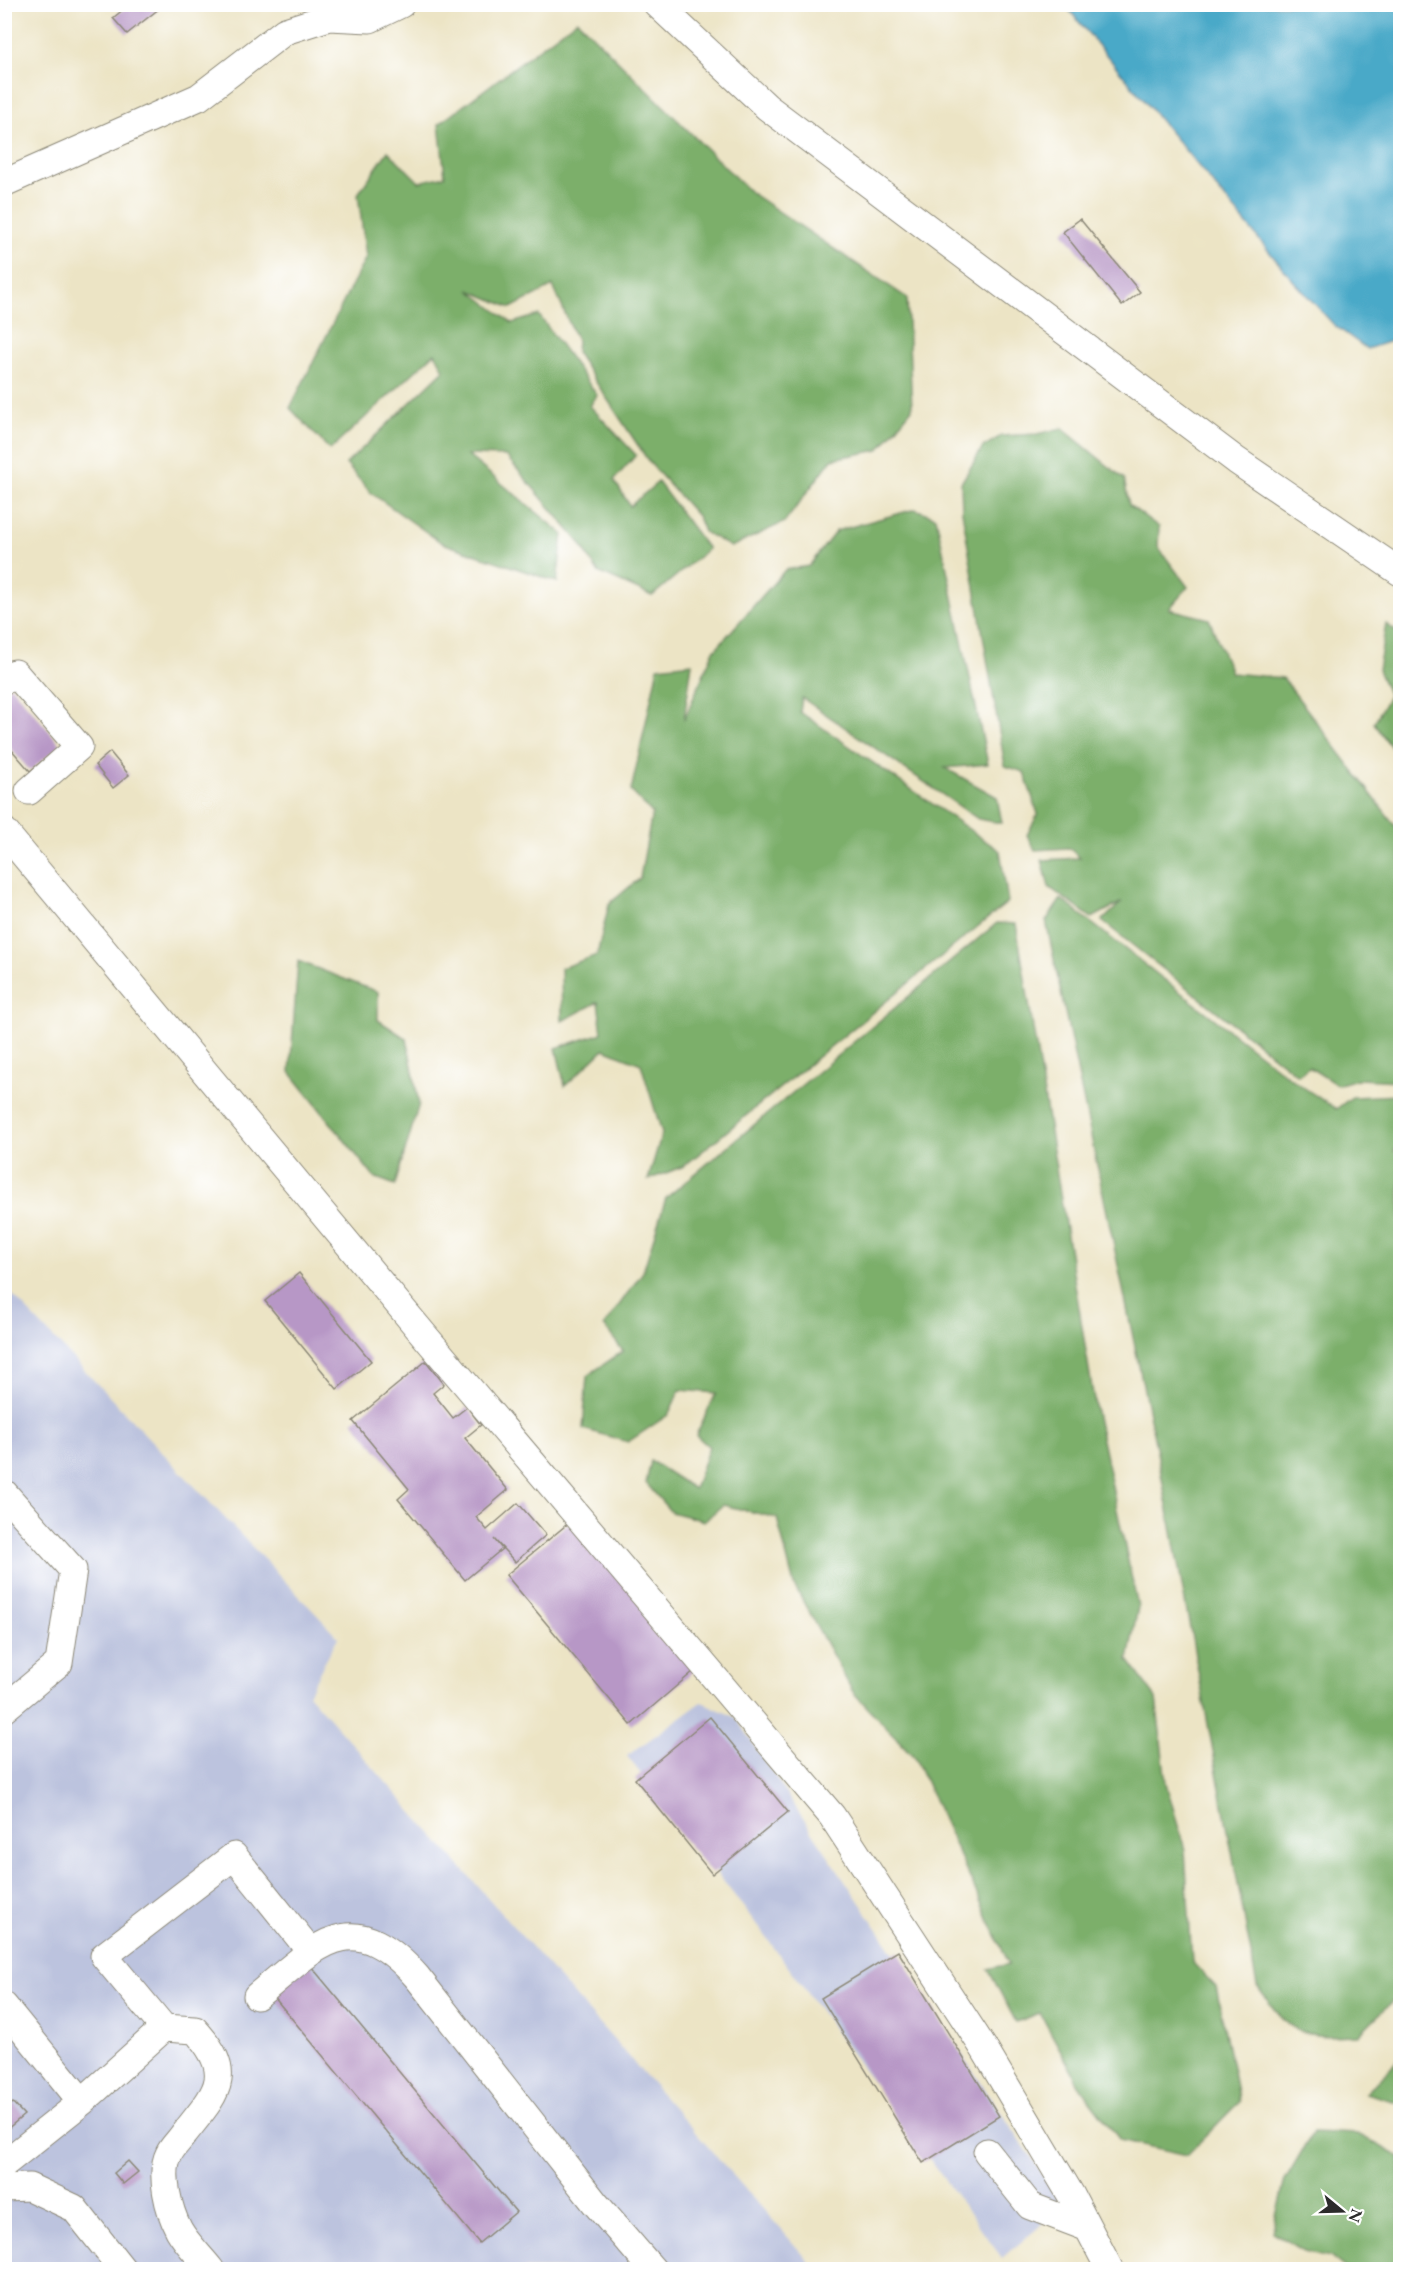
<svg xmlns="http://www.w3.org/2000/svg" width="1405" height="2274" font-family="'EB Garamond',serif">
<rect width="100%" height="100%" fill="#fff"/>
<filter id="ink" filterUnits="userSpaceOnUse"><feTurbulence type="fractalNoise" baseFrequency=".0167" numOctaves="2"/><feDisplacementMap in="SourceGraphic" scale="12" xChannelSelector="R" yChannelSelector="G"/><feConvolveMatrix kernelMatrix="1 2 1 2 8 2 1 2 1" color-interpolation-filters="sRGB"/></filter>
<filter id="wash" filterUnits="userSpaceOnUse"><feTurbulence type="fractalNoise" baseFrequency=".008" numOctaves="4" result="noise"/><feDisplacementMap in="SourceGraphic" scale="24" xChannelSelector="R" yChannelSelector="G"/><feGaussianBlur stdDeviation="1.35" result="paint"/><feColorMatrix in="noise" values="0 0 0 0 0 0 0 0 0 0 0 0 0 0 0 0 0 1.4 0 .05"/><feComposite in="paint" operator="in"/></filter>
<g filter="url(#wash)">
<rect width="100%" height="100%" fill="#ece4c5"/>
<path fill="#bcc3de" d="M4,1286L338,1637L308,1694L816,2269H5Z
M702,1702L735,1717L1064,2206L1002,2258L764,1934L627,1756Z"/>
<path fill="#7baf6b" stroke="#536d4b" stroke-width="1.5" d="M577,20L750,192L907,298L912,409L879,450L832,459L785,522L731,547L704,532L698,517L649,462L576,352L577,341L553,286L511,308L469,290L512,323L539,315L597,395L590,406L636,455L614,480L630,506L658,482L708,549L652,596L598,572L580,543L506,456L467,455L563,534L557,582L442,543L371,493L346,464L444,370L435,353L330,450L290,408L366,257L358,194L388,151L419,182L445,176L439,124Z
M1062,428L1124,479L1129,505L1159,527L1158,547L1188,587L1169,609L1209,619L1231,673L1283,678L1400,832V1081L1357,1079L1337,1085L1309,1067L1298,1075L1102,921L1122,902L1092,918L1049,887L1042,860L1080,858L1069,848L1035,850L1027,835L1038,814L1024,772L1005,766L962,511L961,483L983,447L1001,436L1037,434Z
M915,509L936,517L988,764L945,768L997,797L1002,823L978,819L802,698L800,712L1000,851L1008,902L684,1166L648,1180L662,1133L641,1064L604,1049L565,1086L556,1048L602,1033L598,1002L562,1021L561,968L597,955L609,904L640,878L652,813L631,791L658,667L692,663L684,720L713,652L785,570L809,566L836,531Z
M1386,624L1400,634V760L1374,723L1389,696L1378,670Z
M1061,899L1294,1081L1336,1109L1352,1097L1400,1095V1142L1394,1151L1400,1155V1994L1358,2035C1297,2038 1292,2035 1257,1986L1157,1452L1046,921Z
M997,923L1016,924L1096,1412L1138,1607L1128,1660L1156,1698L1166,1783L1185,1850L1192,1962L1216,1987L1239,2102L1187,2155L1120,2140L1084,2093L1040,2013L1016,2022L988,1969L1009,1964L915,1758L853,1692L794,1585L777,1518L723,1505L704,1521L671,1512L646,1483L651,1461L694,1489L709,1447L696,1435L716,1393L680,1390L668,1415L628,1442L583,1429L587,1376L623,1351L604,1326L643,1272L666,1198Z
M298,961L378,992V1020L407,1039L419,1104L395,1185L374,1177L290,1072Z
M1400,2059V2103L1365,2093Z
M1313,2132L1358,2134L1400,2157V2269H1345L1330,2257L1304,2251L1272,2232L1285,2180Z"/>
<path fill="#48a9c8" stroke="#3a6a7a" stroke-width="1.5" d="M1065,5H1400V338L1367,349L1334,325L1291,278Z"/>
<g id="blocks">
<path fill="#b797c6" d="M130,4H165L127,34L113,18Z
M1080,219L1140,292L1122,306L1063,232Z
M11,686L61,745L30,771L4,741V691Z
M110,752L129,775L113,788L95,765Z
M299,1273L371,1361L337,1389L265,1301Z
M426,1361L444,1384L433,1393L453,1418L467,1407L481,1425L465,1438L508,1490L476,1517L487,1530L518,1503L546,1535L515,1562L494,1539L502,1549L465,1580L398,1499L409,1489L353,1421Z
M577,1516L701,1665L631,1725L506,1575Z
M710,1717L788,1812L712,1874L635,1779Z
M898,1951L999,2116L923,2163L821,1998Z
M310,1965L516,2212L479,2243L273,1996Z
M13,2103L24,2115L7,2129L4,2110Z
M128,2161L138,2172L123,2184L114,2173Z"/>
</g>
</g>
<g filter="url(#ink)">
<use href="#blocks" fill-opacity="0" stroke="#8c8878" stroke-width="1.5"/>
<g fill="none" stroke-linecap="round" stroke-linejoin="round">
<g stroke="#8c8878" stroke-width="29">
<path id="minor" d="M657,4L767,107L1237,461L1400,572
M4,183L199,97L285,31L329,17L370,19L401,4
M4,675L8,679L15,673L79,747L29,791
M4,831L424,1335L832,1816L983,2047L1071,2195L1110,2270
M4,1493L73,1570L59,1663L4,1709
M257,1996C318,1946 350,1902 417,1977L595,2203L653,2270
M4,2006L82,2102
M164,2028L195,2030C237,2076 216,2093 183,2135C179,2141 172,2147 169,2154C159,2174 169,2211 179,2230C187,2244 201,2257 211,2270
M987,2152L1030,2206L1088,2228
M4,2164L82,2102L164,2028L104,1956L234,1856L311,1952
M4,2188L29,2187L74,2208L123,2270"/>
</g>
<use href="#minor" stroke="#fff" stroke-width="27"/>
</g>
</g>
<rect width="1405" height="2274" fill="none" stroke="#fff" stroke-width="24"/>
<g transform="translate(1342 2211) rotate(109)" stroke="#ffffff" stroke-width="4.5" paint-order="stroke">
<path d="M0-4.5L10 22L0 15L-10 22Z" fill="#2b2b2b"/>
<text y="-9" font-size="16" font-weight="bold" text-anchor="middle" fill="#2b2b2b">N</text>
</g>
</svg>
